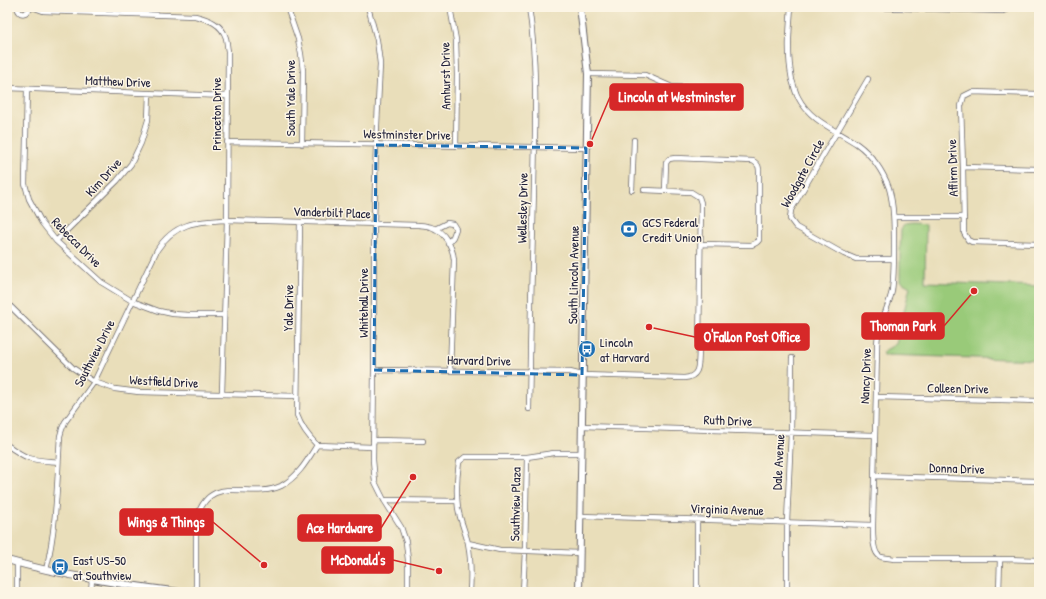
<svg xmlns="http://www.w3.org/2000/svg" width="1046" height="599" font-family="'Patrick Hand',sans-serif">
<rect width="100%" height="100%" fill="#fcf5e5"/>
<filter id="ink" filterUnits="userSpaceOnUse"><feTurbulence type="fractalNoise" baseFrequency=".025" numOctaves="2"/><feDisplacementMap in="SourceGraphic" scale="8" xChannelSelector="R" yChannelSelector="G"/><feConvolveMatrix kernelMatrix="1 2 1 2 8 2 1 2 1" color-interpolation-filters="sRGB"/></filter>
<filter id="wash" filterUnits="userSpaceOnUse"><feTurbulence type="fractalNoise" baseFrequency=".012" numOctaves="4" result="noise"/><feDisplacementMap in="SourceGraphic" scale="16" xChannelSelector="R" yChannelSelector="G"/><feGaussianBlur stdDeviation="0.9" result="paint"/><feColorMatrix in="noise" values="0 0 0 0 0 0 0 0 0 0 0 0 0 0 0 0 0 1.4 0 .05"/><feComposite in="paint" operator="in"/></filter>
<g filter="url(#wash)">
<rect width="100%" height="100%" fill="#e9deba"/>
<path fill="#99ca79" stroke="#5e765a" d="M912,224L926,225L925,282L1039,286V360L883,355L882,352L896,344L910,287L900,281V250L901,230L904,225Z"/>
</g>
<g filter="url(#ink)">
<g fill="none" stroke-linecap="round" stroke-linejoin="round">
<g stroke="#686467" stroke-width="6">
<path id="minor" d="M17,7C20,18 27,13 32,7
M32,7L43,11L195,16C208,19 222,24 226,38C227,42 227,47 228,51L227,220L222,394
M287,7L298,39L301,54L303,71L302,144
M368,7L377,40L380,64L376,145L374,224V370L373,460L375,482L384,500L401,527L406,542L408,560V592
M450,7L456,40L457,75L456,146
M529,7C538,67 535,128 534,188C532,262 530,335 529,409
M791,7C789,32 787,55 792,80C794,85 795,92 798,97C810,121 836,130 857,144C871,154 883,171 889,188C894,206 894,226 894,245C894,260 894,276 892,291C889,305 882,318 879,331C877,337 877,344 877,349L873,525C873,533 872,554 881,557C885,558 890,558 894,559H1000L1039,560
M867,7L1003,11L1013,7
M588,74L645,75L672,87L735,90
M868,79L791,210L790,219L796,227L844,254L856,259H894
M7,88L227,96
M27,89L25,184L29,199L42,223L56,241L101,282L132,301L159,311L173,314L189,315H223
M1039,94L972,92L964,96L961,106L963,167L964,233L968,240L972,242L1039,244
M227,142L586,148
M963,167L1039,169
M632,190L634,140
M665,191L666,163L669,159L675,158L753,161C760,165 759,169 759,176V240C757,243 755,244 751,245L701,244
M894,217H964
M300,222L297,415C301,426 308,436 317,445
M435,229L447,223L453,224L456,229L453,237L448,243
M56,241L117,181L131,164L141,143L148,120L149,93
M7,303L73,368L94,382L115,389L139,392L297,396
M374,370L570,372L582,375L684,378C701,377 698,363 699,350L701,203L699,197L691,192L644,190
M876,397L1039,401
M581,426L874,435
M373,440L423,441
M7,445C14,450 21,455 29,458C38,461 49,461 58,462
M317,445L373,447
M874,476L1039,481
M384,500L457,501
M580,516L873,525
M468,543L500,550L580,553
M46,570C57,526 57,480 60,436L62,429L65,422L94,382L157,250C174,223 197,221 227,220L418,225C422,225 427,226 431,227C444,231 453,247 454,260L450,370
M17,592V563
M91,592L92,579
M196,592V521C209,470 248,501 281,486C298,477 307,461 317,445
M470,592C471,576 471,559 468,543C465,531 460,520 458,508C456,493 457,476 459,462L465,457H527L554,453H581
M523,592L525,551L527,457
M697,592V520
M787,592V522L791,433L792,358
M999,592L1000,559"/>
</g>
<g stroke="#686467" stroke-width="8">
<path id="secondary" d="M7,560C63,576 121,584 179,592
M579,592L588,74L580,7"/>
</g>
<use href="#minor" stroke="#fff" stroke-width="4.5"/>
<use href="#secondary" stroke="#fff" stroke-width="6"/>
</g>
</g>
<path fill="none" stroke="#1f6fb2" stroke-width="3" stroke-dasharray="8 5" stroke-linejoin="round" d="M376,145L586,148L582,375L374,370Z"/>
<defs>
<g id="bank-disc" transform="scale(0.9)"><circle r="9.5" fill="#1f6fb2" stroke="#fcf5e5"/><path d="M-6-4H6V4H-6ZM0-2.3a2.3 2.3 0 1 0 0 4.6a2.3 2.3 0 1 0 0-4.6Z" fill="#fff"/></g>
<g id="bus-disc" transform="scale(0.9)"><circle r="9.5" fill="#1f6fb2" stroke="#fcf5e5"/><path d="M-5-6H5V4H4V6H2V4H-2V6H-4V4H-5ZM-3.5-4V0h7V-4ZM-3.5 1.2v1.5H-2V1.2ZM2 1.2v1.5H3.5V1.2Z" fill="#fff"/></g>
</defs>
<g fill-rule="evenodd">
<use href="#bank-disc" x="629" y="229"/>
<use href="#bus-disc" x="587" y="349"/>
<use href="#bus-disc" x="60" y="567"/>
</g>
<g text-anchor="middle" stroke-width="3" stroke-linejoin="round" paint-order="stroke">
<g font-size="13" fill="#22223b" stroke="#fcf5e5">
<text transform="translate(445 76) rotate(-91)" y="5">Amhurst Drive</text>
<text transform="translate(118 81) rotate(2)" y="5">Matthew Drive</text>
<text transform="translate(290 98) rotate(-90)" y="5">South Yale Drive</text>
<text transform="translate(216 114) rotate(-90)" y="5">Princeton Drive</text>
<text transform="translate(407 134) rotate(1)" y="5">Westminster Drive</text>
<text transform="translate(952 168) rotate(-92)" y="5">Affirm Drive</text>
<text transform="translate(802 173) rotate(-61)" y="5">Woodgate Circle</text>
<text transform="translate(103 177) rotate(-48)" y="5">Kim Drive</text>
<text transform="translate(522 208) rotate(-89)" y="5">Wellesley Drive</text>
<text transform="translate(332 212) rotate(2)" y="5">Vanderbilt Place</text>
<text transform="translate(77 242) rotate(45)" y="5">Rebecca Drive</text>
<text transform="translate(573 275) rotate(-89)" y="5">South Lincoln Avenue</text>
<text transform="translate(363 303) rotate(-90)" y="5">Whitehall Drive</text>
<text transform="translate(288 308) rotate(-89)" y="5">Yale Drive</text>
<text transform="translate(94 353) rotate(-63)" y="5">Southview Drive</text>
<text transform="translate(479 360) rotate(1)" y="5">Harvard Drive</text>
<text transform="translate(865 376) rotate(-88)" y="5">Nancy Drive</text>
<text transform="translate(164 381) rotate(3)" y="5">Westfield Drive</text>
<text transform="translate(958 388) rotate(1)" y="5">Colleen Drive</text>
<text transform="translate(728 420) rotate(2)" y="5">Ruth Drive</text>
<text transform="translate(778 462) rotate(-87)" y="5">Dale Avenue</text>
<text transform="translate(957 468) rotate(2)" y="5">Donna Drive</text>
<text transform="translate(515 504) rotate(-89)" y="5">Southview Plaza</text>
<text transform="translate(727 509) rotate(2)" y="5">Virginia Avenue</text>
</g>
<g font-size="13" fill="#22223b" stroke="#fcf5e5" text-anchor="start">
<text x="642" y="227">GCS Federal<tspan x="642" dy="15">Credit Union</tspan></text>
<text x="600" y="347">Lincoln<tspan x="600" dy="15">at Harvard</tspan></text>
<text x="73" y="565">East US-50<tspan x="73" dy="15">at Southview</tspan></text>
</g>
</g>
<path fill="none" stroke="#d62828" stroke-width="1.5" d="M590 144L610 97M974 291L944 326M649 327L695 337M264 565L213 522M413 477L381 528M439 571L393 560"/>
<g fill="#d62828" stroke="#fcf5e5" stroke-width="1.5">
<circle cx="590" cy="144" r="4"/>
<circle cx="974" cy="291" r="4"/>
<circle cx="649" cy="327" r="4"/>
<circle cx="264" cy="565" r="4"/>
<circle cx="413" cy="477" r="4"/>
<circle cx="439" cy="571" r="4"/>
</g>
<g fill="#d62828" stroke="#d62828" stroke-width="1.5">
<rect x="610" y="84" width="133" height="26" rx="4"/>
<rect x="862" y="313" width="82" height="26" rx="4"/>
<rect x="695" y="324" width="114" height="26" rx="4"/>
<rect x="120" y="509" width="93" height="26" rx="4"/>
<rect x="298" y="515" width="83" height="26" rx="4"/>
<rect x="322" y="547" width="71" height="26" rx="4"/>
</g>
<g font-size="14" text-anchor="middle" font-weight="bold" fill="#fff">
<text x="677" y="102">Lincoln at Westminster</text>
<text x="903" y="331">Thoman Park</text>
<text x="752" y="342">O'Fallon Post Office</text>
<text x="166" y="527">Wings &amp; Things</text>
<text x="340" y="533">Ace Hardware</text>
<text x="358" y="565">McDonald's</text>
</g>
<rect width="1046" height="599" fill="none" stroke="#fcf5e5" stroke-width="24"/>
</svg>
